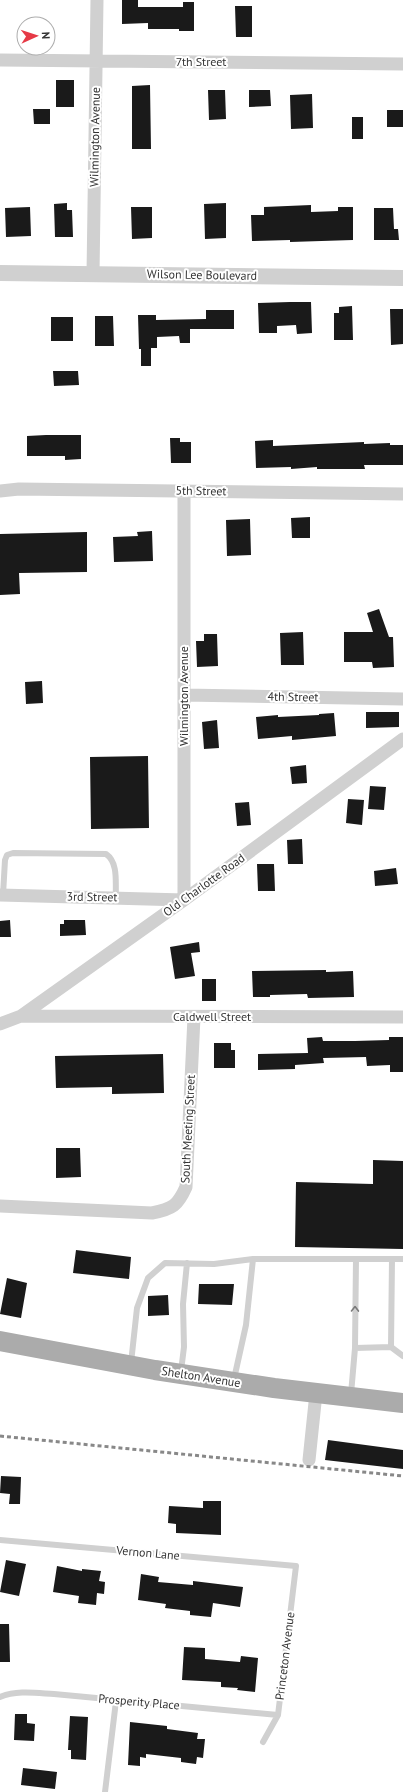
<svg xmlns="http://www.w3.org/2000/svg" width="403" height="1792" font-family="'PT Sans',sans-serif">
<rect width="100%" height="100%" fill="#fff"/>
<path fill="#1a1a1a" d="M122,0H138V7H183V2H194V31H179V29H148V23L122,24Z
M235,6H252V37H236Z
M56,80H74V107H56Z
M150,85L151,149H132V86Z
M208,90H225L226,119L209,120Z
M249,90H270L271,106L249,107Z
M312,94L313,128L291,129L290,95Z
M33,109H50V124H34Z
M387,110H403V127H387Z
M352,117H363V139H352Z
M67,203V210H72L73,237H55L54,204Z
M226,203V238L205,239L204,204Z
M311,205V212L338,211V207H353V240L290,242V240L252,241L251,215H264V207Z
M30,207L31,236L6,237L5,208Z
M131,207H152V238L132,239Z
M374,208H393L394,229H398L399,240H374Z
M290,302H311L312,333L297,334L296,325L277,326V333H259L258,303Z
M352,306L353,340H334V313H339V307Z
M390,309H403V344L391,345Z
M206,310H234V329H190V343H180L179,336L157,337V348H151V366H141V349H139L138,315H156V320L206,319Z
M95,316H113L114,346H95Z
M51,317H73V341H51Z
M53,371H78L79,385L54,386Z
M46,435H81V459L65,460V456H27V436Z
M170,438H180V442H191V463H171Z
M273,440V446L364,442V444L390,443V445H403V465H364L365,469H317V467L291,469V467L256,468L255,441Z
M310,517V538H292L291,518Z
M250,519L251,555L227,556L226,520Z
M152,531L153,561L114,562L113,537L138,536L137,532Z
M87,532V572L19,573L20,594L0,595V534Z
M379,609L389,637H393L394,667L373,668L372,662H344V632H373L367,613Z
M303,632L304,665H281L280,633Z
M204,634H217L218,666L197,667L196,641H204Z
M42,681L43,703L26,704L25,682Z
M366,712H399V727L366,728Z
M334,713L336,736L292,740V736L258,739L256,717L278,715V717L319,715V714Z
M217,720L219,748L204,749L202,722Z
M148,756L149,828L91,829L90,757Z
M306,765L307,783L292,784L290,767Z
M370,786L386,787L384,810L368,809Z
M348,799L364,800L362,825L346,823Z
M249,802L251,825L237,826L235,803Z
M302,839L303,864H288L287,840Z
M257,864H274L275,891H258Z
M396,868L398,884L375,886L374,871Z
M10,920L11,937H0V921Z
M64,920H85L86,935L60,936V924H64Z
M199,942L200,952L191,953L195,976L175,979L170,947Z
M326,970V972L353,971L354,997L308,998L307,994L270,995V997H253L252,971Z
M202,979H216V1001H202Z
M322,1037L323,1041H355L389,1040V1037H403V1072H390V1065L367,1066L366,1057L323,1058L324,1063L295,1065V1069L258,1070V1054L308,1053L307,1038Z
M214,1043H231V1050H235V1068H214Z
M163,1054L164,1093L112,1094V1087L56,1088L55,1056Z
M56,1148H80L81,1177L56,1178Z
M373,1160L403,1161V1249L295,1247L296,1182L373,1184Z
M76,1250L131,1257L129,1279L73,1273Z
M7,1278L27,1283L21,1318L0,1314Z
M199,1284H234L232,1305L198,1304Z
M168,1295L169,1315L148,1316V1296Z
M328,1440L403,1450V1469L325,1460Z
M1,1476L21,1477L20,1504H9L10,1494L0,1493Z
M203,1501H221V1535L176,1533V1524L168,1523L169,1506L203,1508Z
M6,1560L26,1564L19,1596L0,1592Z
M57,1566L82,1571V1569L101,1571L99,1581L105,1582L104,1594L97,1593L96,1605L78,1603L79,1596L53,1592Z
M141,1574L159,1577L158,1582L193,1585V1581L243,1587L240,1607L213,1603L211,1617L190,1615V1611L165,1608L166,1604L138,1600Z
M0,1624H9L10,1662H0Z
M184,1647L205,1648V1659L240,1662L241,1656L258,1658L255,1692L237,1690L238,1688L221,1687V1682L182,1680Z
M15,1714H27V1723L35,1724L34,1741L14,1740Z
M70,1716L88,1717L86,1760L71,1759V1750H68Z
M130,1722L167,1726V1729L198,1733L197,1739H205L203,1758L197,1757L196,1764L181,1762V1758L146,1754V1758L140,1757V1766L128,1765Z
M23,1768L57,1772L55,1789L21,1785Z"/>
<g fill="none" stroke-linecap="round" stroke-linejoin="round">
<path stroke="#d0d0d0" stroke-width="6" d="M3,895L5,860L7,855L13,853L106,854C119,863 115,884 116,898
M391,1347L392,1259
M355,1348L391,1347L403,1356
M131,1363L137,1308L148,1278L165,1263L214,1264L253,1259
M181,1371L184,1347L183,1304L187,1263
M234,1379L246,1325L253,1259H403
M351,1394L355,1348L356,1259
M0,1540L296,1566L278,1715L263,1742
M0,1697C17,1690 36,1693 54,1694L278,1715
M105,1792L116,1701"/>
<path stroke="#d0d0d0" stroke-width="13" d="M0,60L403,64
M93,274L97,0
M0,491L19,489L403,494
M184,695L403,699
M0,895L184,900V491
M21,1016L403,1017
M0,1024L21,1016L184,900L403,739
M0,1206L152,1213C173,1209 178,1205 186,1187L194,1017
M309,1460L316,1393"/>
<path stroke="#d0d0d0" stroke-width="16" d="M0,273L403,278"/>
<path stroke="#ababab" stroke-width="20" d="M0,1341L155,1370L274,1388L403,1403"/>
<path stroke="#888" stroke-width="3" stroke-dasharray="4 3" stroke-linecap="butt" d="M0,1436L403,1476"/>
</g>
<defs><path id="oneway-chevron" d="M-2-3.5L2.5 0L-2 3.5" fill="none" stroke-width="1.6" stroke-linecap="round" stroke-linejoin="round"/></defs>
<use stroke="#7a7a7a" href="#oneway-chevron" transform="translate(355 1309) rotate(-89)"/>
<g text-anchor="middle" stroke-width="4" stroke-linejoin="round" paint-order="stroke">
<g font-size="12" fill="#333" stroke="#fff">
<text x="201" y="66">7th Street</text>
<text transform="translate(95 137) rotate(-89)" y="4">Wilmington Avenue</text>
<text transform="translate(202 275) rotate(1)" y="4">Wilson Lee Boulevard</text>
<text transform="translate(201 491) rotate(1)" y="4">5th Street</text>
<text transform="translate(184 696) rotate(-90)" y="4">Wilmington Avenue</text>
<text transform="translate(293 697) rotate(1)" y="4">4th Street</text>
<text transform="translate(204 885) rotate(-36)" y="4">Old Charlotte Road</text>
<text transform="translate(92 897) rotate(1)" y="4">3rd Street</text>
<text x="212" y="1021">Caldwell Street</text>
<text transform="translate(188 1129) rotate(-87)" y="4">South Meeting Street</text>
<text transform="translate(201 1377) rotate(9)" y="4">Shelton Avenue</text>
<text transform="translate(148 1553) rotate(5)" y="4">Vernon Lane</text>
<text transform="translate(285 1656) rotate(-83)" y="4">Princeton Avenue</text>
<text transform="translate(139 1702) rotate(5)" y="4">Prosperity Place</text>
</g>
</g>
<g transform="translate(36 36) rotate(87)"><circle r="19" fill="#ffffff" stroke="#adadad"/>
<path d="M0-3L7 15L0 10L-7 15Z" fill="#e63946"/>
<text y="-6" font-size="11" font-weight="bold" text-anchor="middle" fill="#333333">N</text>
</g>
</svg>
